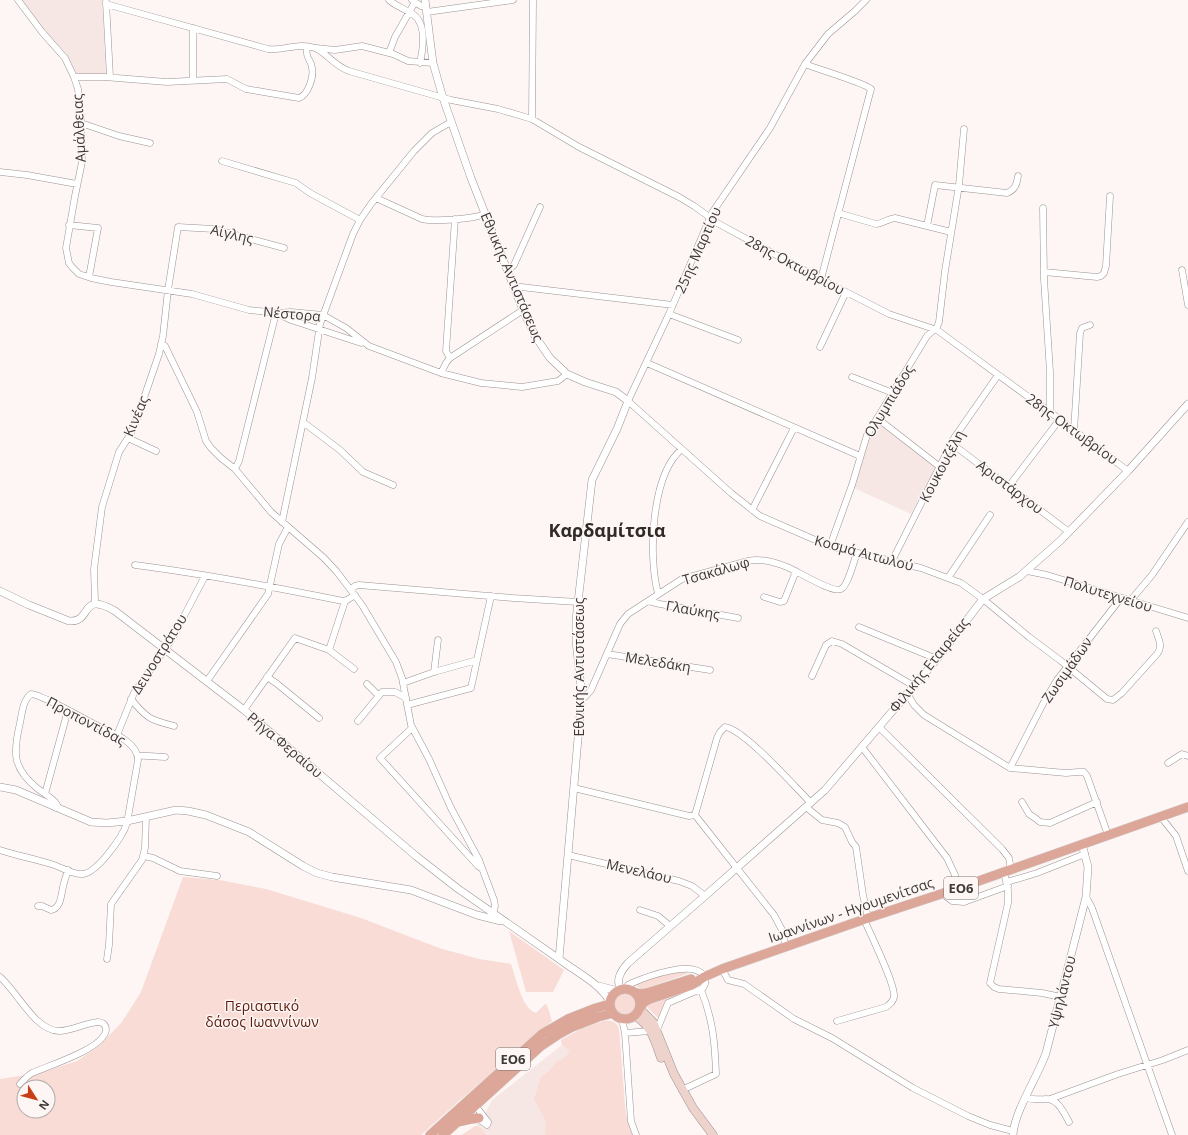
<svg xmlns="http://www.w3.org/2000/svg" width="1188" height="1135" font-family="'Open Sans',sans-serif">
<rect width="100%" height="100%" fill="#fdf6f4"/>
<path fill="#f7e7e4" d="M21,0H102L106,74H76L70,60L66,53L45,31Z
M880,423L936,466L911,514L854,488L863,456L870,437Z
M604,1021L613,1022L617,1024L619,1029L625,1108L627,1119L633,1135H462L480,1123L492,1100L562,1045L561,1040L583,1028Z"/>
<path fill="#f8dcd5" fill-rule="evenodd" d="M183,877L219,880L266,889L361,918L439,948L479,959L511,964C516,978 522,1009 536,1013L545,1004L547,1005L552,1021L460,1100L421,1135H0V1079L26,1075L32,1077L37,1074L77,1061L99,1046L122,1022L141,992ZM24,1087H48V1111H24Z
M509,931L564,970L553,992H526Z
M678,971L689,973L642,990L635,985L666,973Z
M692,990L694,991L666,1001L658,1018L647,1007L648,1005Z
M614 1004a11 11 0 1 1 22 0a11 11 0 1 1-22 0Z
M604,1021C612,1020 616,1022 619,1029L625,1108L627,1119L633,1135H545L546,1122L534,1099L541,1077L549,1071L557,1061L562,1060L567,1055L570,1050L562,1045L561,1040L583,1028Z
M475,1126L481,1128L486,1135H462Z"/>
<g fill="none" stroke-linecap="round" stroke-linejoin="round">
<g stroke="#9a9392" stroke-width="7">
<path id="minor" d="M18,0L42,32L65,58L74,77L78,89L81,117L82,162L75,196L66,248L69,263L72,267L79,274L91,278L111,282L192,294L249,310L277,313L291,312L323,315L346,328L369,346L441,373L481,383L522,387L558,381L567,374
M389,0C397,7 406,9 414,15C427,25 423,49 420,63
M412,0L421,6L426,7
M866,0L855,11L828,34L805,64L770,128L712,213L669,314L628,401L731,493L760,516L813,539L837,548L921,568L961,583L983,599L1029,637L1061,661L1107,699L1113,700L1122,693L1157,654C1163,646 1159,640 1156,631
M106,2L110,77
M106,4L268,49C283,51 299,42 315,48C327,53 333,65 349,71L451,100L498,109L532,119L579,147L679,197L694,206L719,224L813,275L889,314L937,330L1034,401L1050,412L1128,471
M427,12L513,0
M193,28V80
M316,48L335,50L362,46L393,54L408,61L433,63
M389,53L395,37L415,2
M805,64C817,69 865,83 871,89L821,279
M74,77H104L167,82L227,79L246,89L299,98C308,95 314,77 312,68C311,58 305,60 307,47
M532,119L533,0
M81,123L119,136L150,143
M222,161L296,183L310,193L360,220
M0,172L27,175L77,184
M376,198L422,219C434,222 473,219 485,214
M1043,208L1044,279L1050,372V412
M838,213L876,224C882,224 887,219 895,218L951,232
M69,225L98,228L89,277
M927,226L935,185L1007,193C1015,190 1017,184 1018,176
M1182,270L1188,305
M508,271L514,265L540,207
M1044,272L1097,277L1101,276L1104,273L1106,266L1110,196
M513,286L673,305
M277,313L291,320L361,343
M669,314L738,340
M161,344L165,346L197,412L206,441L211,448L221,458L235,469L271,512L324,558L337,572L362,605L396,662L402,678L411,725L429,759L451,808L479,860L494,900L495,906L493,914
M820,347L846,292
M450,358L446,351L455,219
M647,363L860,456
M441,373L446,363L450,358L523,310
M852,377L893,393
M877,418L940,467
M303,422L340,450L363,472L393,485
M1074,431L1080,333L1082,328L1090,325
M128,438L156,451
M951,443L1069,532
M235,469L239,461L276,313
M1009,486L1060,419
M752,510L794,428
M282,522L312,378L320,324L353,234L360,220L371,204L414,151L432,133L451,122
M830,546L852,485L867,435L927,336L937,327L939,322L945,271L959,185L964,129
M892,561L954,438L998,375
M135,565C205,574 274,587 343,601L347,600L355,595
M1027,571L1047,575L1188,618
M948,578L990,515
M351,589L355,586L359,585L513,598L578,602
M658,593C648,558 651,474 682,449
M764,597L780,602L784,601L796,571
M648,601L660,604L738,618
M1130,601L1152,575L1188,522
M95,603L94,569L102,507L119,452L130,435L135,424L159,354L163,336L168,290L178,227L214,229L284,248
M859,627L937,659
M329,650L354,669
M607,654L710,670
M434,672L438,640
M812,676L826,645L832,641L842,644L914,686
M267,677L276,683L319,718
M207,681L268,594L279,544L288,527
M403,683L434,672L477,660L491,596
M367,684L378,695
M907,693L914,705L924,715L1010,768L1066,773L1078,772H1084L1087,776L1108,835
M581,698L585,697L591,690L620,624L628,614L682,579L748,561C761,558 775,562 787,567C797,571 834,594 841,589C848,586 854,560 857,553
M131,699C147,719 151,720 174,726
M407,705L471,688L477,660
M244,710L295,638L329,650L345,601
M358,721L382,692H395L406,698
M879,727L1002,849L1009,858L1011,870
M412,728L380,758L478,866L481,868
M117,735L134,693L172,639L205,576
M862,747L947,858L955,875L956,889
M138,756C147,755 155,757 165,757
M1168,763L1182,754L1188,756
M1010,768L1045,700L1057,680L1121,598
M574,788L689,816L695,815
M45,794L68,710
M1022,802L1029,814L1035,818L1040,822L1050,823L1097,802
M806,807L822,820L838,823L845,827L852,842L856,847L863,895L868,918
M1161,817L1176,836L1188,871
M0,850C18,856 36,859 54,865C63,868 73,875 83,874C98,872 123,836 127,823L138,760C138,751 132,745 125,740C117,734 107,731 98,726C81,717 65,708 48,700C42,698 36,694 31,694C23,700 22,713 20,723C13,753 12,768 38,789C44,793 50,797 55,802L57,805L56,808
M568,855L679,881L692,886L705,896
M144,856L153,858L180,871L217,876
M1004,872L1008,890V903L990,983L994,987L999,989L1042,993L1061,997
M1007,882L1037,873L1085,854
M943,894L952,901L964,902L1008,886
M1086,897L1092,908L1172,1135
M38,906H42L51,910C62,908 61,892 64,883C65,878 67,874 68,870
M640,910L658,916L670,926
M786,947L782,930L774,915L695,815L717,738L720,732L725,727C744,729 795,787 811,803
M107,959L109,945L111,904L142,860L145,848L146,817
M722,969L728,980L744,984L794,1019L832,1038L913,1088L968,1116L990,1125L1013,1131
M0,977C17,991 35,1031 59,1031C72,1031 85,1023 98,1022C102,1022 106,1024 106,1030C104,1049 47,1066 32,1073C27,1076 24,1080 20,1084
M626,989L628,985L632,983C646,977 693,959 704,976C706,980 706,984 703,988L668,1003L657,1030
M622,1019L625,1033L631,1121L636,1135
M837,1021L886,1007C890,1004 893,1002 894,997C896,985 870,934 864,919
M625,1033L650,1031
M682,1090L716,1074C715,1044 713,1019 701,990
M1026,1098C1033,1100 1038,1099 1045,1099C1058,1098 1064,1113 1069,1122
M1050,1099L1118,1074L1163,1060L1188,1050
M474,1104L488,1122
M476,1117L487,1125"/>
</g>
<g stroke="#9a9392" stroke-width="8">
<path id="tertiary" d="M425,0L433,63L443,98L471,178L523,310L535,336L550,358L567,374L585,382L616,392L628,401L617,429L592,480L576,620V641L581,687L580,715L559,959C576,972 600,983 610,1002
M0,591L29,605L69,621C93,623 79,590 115,611L244,710L416,856L457,888L559,959
M0,787L16,790L91,822L107,823L127,821L176,810L188,811L206,815L249,832L303,866L317,873L332,877L411,890L477,915L501,921
M599,986L618,991
M621,990C615,980 621,971 628,963L705,896L825,790L937,659L983,599L1019,577L1060,541L1128,471L1188,404
M1013,1135C1014,1112 1038,1076 1046,1053L1086,897L1088,867L1082,844"/>
</g>
<g stroke="#9a9392" stroke-width="9">
<path id="secondary" d="M640,1009L653,1022L674,1074L693,1108L713,1135
M635,1016C651,1025 655,1041 661,1058"/>
</g>
<g stroke="#d4d3d3" stroke-width="10">
<path id="primary" d="M610 1004a15 15 0 1 1 30 0a15 15 0 1 1-30 0Z
M636,993L641,994L647,993L691,979
M640,1008L644,1002L650,999L692,985L704,977L722,969L868,918L956,889L1188,807
M458,1122L471,1119L479,1118
M430,1135L542,1034L568,1019L596,1008L610,1004
M443,1135L541,1046L559,1034L572,1027L598,1017L613,1013"/>
</g>
<use href="#minor" stroke="#fff" stroke-width="6"/>
<use href="#tertiary" stroke="#fff" stroke-width="7"/>
<use href="#secondary" stroke="#eed3cc" stroke-width="8"/>
<use href="#primary" stroke="#dca798" stroke-width="9"/>
</g>
<g text-anchor="middle" stroke-width="3" stroke-linejoin="round" paint-order="stroke">
<g fill="#fdf6f4" stroke="#767270" stroke-width="1">
<rect x="944" y="877" width="34" height="22" rx="3"/>
<rect x="496" y="1048" width="34" height="22" rx="3"/>
</g>
<g font-size="13" font-weight="bold" fill="#3c3938">
<text x="961" y="893">ΕΟ6</text>
<text x="513" y="1064">ΕΟ6</text>
</g>
<g font-size="14" fill="#3c3938" stroke="#fdf6f4">
<text transform="translate(79 128) rotate(-93)" y="5">Αμάλθειας</text>
<text transform="translate(232 234) rotate(13)" y="5">Αίγλης</text>
<text transform="translate(698 250) rotate(-66)" y="5">25ης Μαρτίου</text>
<text transform="translate(795 265) rotate(28)" y="5">28ης Οκτωβρίου</text>
<text transform="translate(512 277) rotate(67)" y="5">Εθνικής Αντιστάσεως</text>
<text transform="translate(292 314) rotate(5)" y="5">Νέστορα</text>
<text transform="translate(889 401) rotate(-59)" y="5">Ολυμπιάδος</text>
<text transform="translate(136 416) rotate(-67)" y="5">Κινέας</text>
<text transform="translate(1072 429) rotate(36)" y="5">28ης Οκτωβρίου</text>
<text transform="translate(942 466) rotate(-62)" y="5">Κουκουζέλη</text>
<text transform="translate(1010 487) rotate(37)" y="5">Αριστάρχου</text>
<text transform="translate(864 553) rotate(15)" y="5">Κοσμά Αιτωλού</text>
<text transform="translate(716 571) rotate(-16)" y="5">Τσακάλωφ</text>
<text transform="translate(1108 594) rotate(17)" y="5">Πολυτεχνείου</text>
<text transform="translate(693 610) rotate(10)" y="5">Γλαύκης</text>
<text transform="translate(159 654) rotate(-58)" y="5">Δεινοστράτου</text>
<text transform="translate(658 662) rotate(9)" y="5">Μελεδάκη</text>
<text transform="translate(929 665) rotate(-51)" y="5">Φιλικής Εταιρείας</text>
<text transform="translate(579 667) rotate(-90)" y="5">Εθνικής Αντιστάσεως</text>
<text transform="translate(1067 670) rotate(-55)" y="5">Ζωσιμάδων</text>
<text transform="translate(86 721) rotate(28)" y="5">Προποντίδας</text>
<text transform="translate(285 745) rotate(40)" y="5">Ρήγα Φεραίου</text>
<text transform="translate(639 871) rotate(13)" y="5">Μενελάου</text>
<text transform="translate(851 910) rotate(-19)" y="5">Ιωαννίνων - Ηγουμενίτσας</text>
<text transform="translate(1062 992) rotate(-76)" y="5">Υψηλάντου</text>
</g>
<g font-size="14" fill="#5c1b0a" stroke="#fdf6f4">
<text x="262" y="1011">Περιαστικό<tspan x="262" dy="16">δάσος Ιωαννίνων</tspan></text>
</g>
<g font-size="18" font-weight="bold" fill="#302a29" stroke="#fdf6f4">
<text x="607" y="537">Καρδαμίτσια</text>
</g>
</g>
<g transform="translate(36 1099) rotate(126)"><circle r="19" fill="#fdf6f4" stroke="#b0aaa9"/>
<path d="M0-3L7 15L0 10L-7 15Z" fill="#c73e17"/>
<text y="-6" font-size="11" font-weight="bold" text-anchor="middle" fill="#3c3938">N</text>
</g>
</svg>
